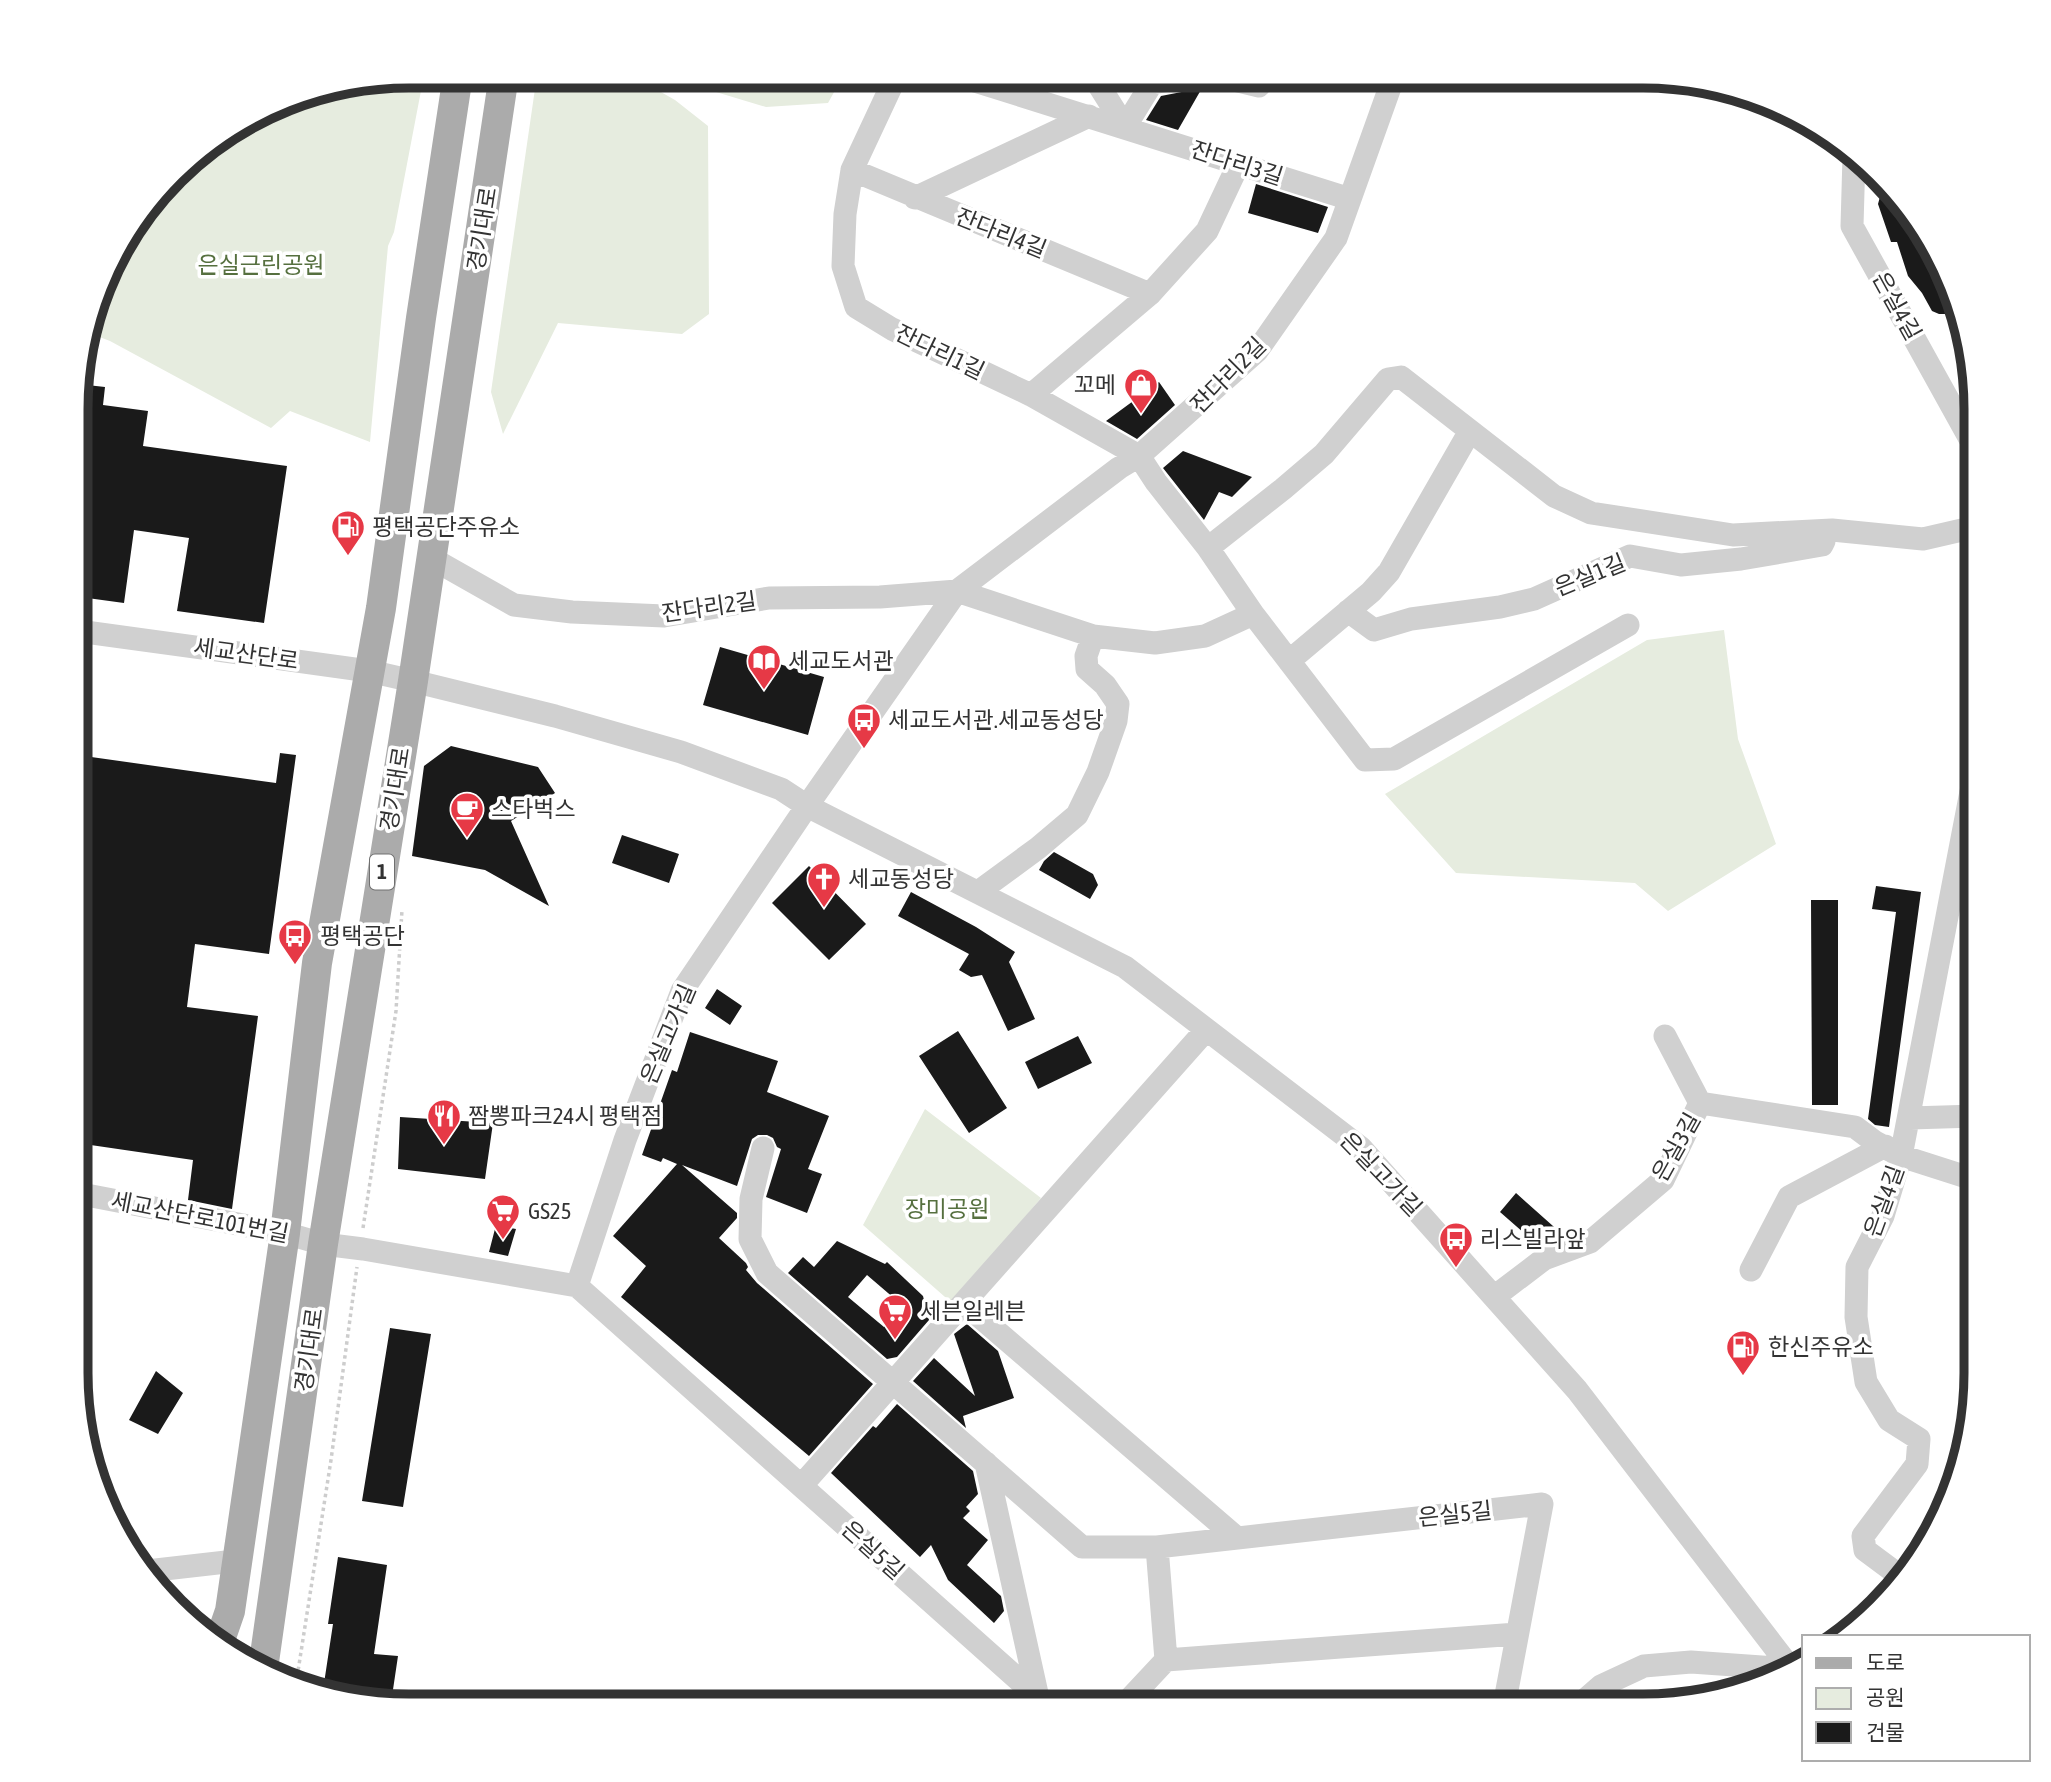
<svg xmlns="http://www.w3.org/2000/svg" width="2051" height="1782" font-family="'Asap Condensed','Noto Sans KR',sans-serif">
<rect width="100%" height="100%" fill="#fff"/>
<path fill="#e6ecdf" d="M409,75H424L394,232L388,246L370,442L290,411L271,428L110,341L89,333L120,242L189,158L301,93Z
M537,75H631L675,100L708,126L709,314L682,334L558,323L503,434L491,392Z
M675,75L843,76L828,103L766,107L673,79Z
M1724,630L1738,739L1776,844L1668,911L1635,883L1456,873L1385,794L1647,640Z
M925,1109L1041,1198L953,1304L863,1225Z"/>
<path fill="#1a1a1a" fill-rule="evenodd" d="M1202,88L1178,130L1146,120L1161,96Z
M1884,182L1945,273L1955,305L1948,314H1939L1932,311L1922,293L1908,276L1897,242H1891L1878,204Z
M1256,184L1328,207L1318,233L1248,213Z
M1159,382L1175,405L1137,439L1106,421Z
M78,384L105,387L103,405L148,411L143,446L287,466L264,623L177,611L189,538L134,530L124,603L80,597L84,568L78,567Z
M1183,451L1252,477L1232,497L1219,492L1204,520L1163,468Z
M720,647L824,677L808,735L703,705Z
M451,746L538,767L555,793L511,821L549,906L485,870L412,856L424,766Z
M280,753L296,755L269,954L195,944L187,1007L258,1016L232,1209L188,1200L193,1160L77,1143V755L276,783Z
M622,835L679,854L669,883L612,863Z
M1054,852L1093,874L1098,885L1090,899L1039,870L1044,861Z
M809,866L866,924L829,960L772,903Z
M1876,886L1921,892L1889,1127L1875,1125L1868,1119L1896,912L1872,909Z
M911,892L976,927L1015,952L1009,962L1035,1019L1008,1031L982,975L971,977L959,970L969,954L898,916Z
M1811,900H1838V1105H1812Z
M717,989L742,1006L730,1025L705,1008Z
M958,1031L1007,1108L969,1133L919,1056Z
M690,1032L778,1061L767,1092L829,1116L808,1169L822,1174L807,1213L766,1197L781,1149L777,1147L773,1138L767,1135H758L752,1139L737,1186L682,1165L737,1213V1218L719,1238L746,1263L748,1267L746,1270L757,1283L873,1384L809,1456L621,1297L646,1266L613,1236L677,1164L663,1158L661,1162L642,1155L672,1070L677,1072Z
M1078,1036L1092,1063L1038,1089L1025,1062Z
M400,1117L493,1123L485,1179L398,1169Z
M1516,1193L1562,1234L1558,1239L1539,1246L1500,1212Z
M496,1225L516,1229L508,1256L489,1252Z
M837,1241L885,1264L887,1262L923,1296L929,1320L897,1357L887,1359L788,1273L803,1257L814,1267ZM867,1275L902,1305L884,1327L848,1297Z
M967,1324L998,1351L1014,1398L963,1416L966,1428L913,1381L934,1358L975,1396L954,1334Z
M390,1328L431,1334L403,1507L362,1501Z
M156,1371L183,1393L158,1434L129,1420Z
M897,1404L973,1471L978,1494L966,1507L970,1511L963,1518L988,1540L967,1565L1001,1596L1004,1611L994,1623L948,1580L931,1545L920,1557L831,1473L873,1426L876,1428Z
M338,1557L387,1565L374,1654L398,1656L391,1703L323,1690L333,1624H328Z"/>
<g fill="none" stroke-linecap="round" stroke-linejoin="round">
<path stroke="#cdcdcd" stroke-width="3.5" stroke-dasharray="3.5 3.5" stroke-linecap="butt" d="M363,1228L396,1011L402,910
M296,1684L331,1460L357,1267"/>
<path stroke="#d0d0d0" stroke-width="23" d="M896,76L852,170L845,214L843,266L856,307L892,329L1031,395L1139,456L1156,482L1208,548L1253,614L1365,760L1394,759L1628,625
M959,76L1350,199
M1093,76L1125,127L1152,83L1196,76
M1218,76L1259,86L1262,76
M1854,156L1852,226L1975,448
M852,170L1150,294
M915,198L1089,116
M1031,395L1150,294L1207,231L1239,163
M1208,548L1283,489L1324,454L1388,379L1401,377L1554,496L1591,513L1733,535L1832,530L1923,539L1975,527
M431,558L514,605L572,612L664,616L769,598L880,597L957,591L1093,636L1155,643L1205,636L1253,614
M1348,611L1374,630L1411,619L1500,607L1534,599L1630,556L1681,565L1741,559L1822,545L1824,541
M78,631L369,671L413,681L555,716L681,752L781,789L807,806L1125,967L1361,1148L1577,1390L1792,1670
M1289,661L1371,592L1389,572L1470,431
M978,892L1038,848L1077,815L1098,772L1116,721L1118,704L1105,685L1087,669L1086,656L1093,636
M1665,1036L1700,1103
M1700,1103L1855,1127L1875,1142L1901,1156L1976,1180
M1910,1118L1976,1116
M763,1148L751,1199L750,1239L767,1273L1082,1547H1157
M76,1193L285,1233L323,1244L363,1249L577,1286L1048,1706
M1751,1270L1789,1197L1885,1146
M577,1286L625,1140L682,991L807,806L957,591L1119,468L1139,456L1257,351L1336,238L1394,76
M1494,1297L1544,1259L1590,1242L1663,1180L1700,1103
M965,1304L1237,1538
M986,1463L1038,1698
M801,1486L1206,1030
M147,1571L235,1561
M1900,1576L1865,1550L1863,1536L1917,1464L1919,1439L1889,1420L1866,1382L1856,1317L1857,1267L1883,1216L1901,1156L1975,771
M1166,1660L1517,1634
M1123,1706L1166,1660L1157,1547L1542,1504L1504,1706
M1578,1706L1601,1686L1644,1666L1691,1662L1792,1669"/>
<path stroke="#ababab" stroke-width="30" d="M220,1640L230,1611L285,1233L317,963L381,608L421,318L458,75
M263,1669L323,1244L413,681L504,75"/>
</g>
<defs>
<g id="shop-pin" transform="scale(1.75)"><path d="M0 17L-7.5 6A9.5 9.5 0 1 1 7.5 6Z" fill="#e63946" stroke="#fff"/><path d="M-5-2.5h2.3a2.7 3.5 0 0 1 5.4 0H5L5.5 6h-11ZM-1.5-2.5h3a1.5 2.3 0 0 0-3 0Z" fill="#fff"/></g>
<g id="fuel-pin" transform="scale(1.75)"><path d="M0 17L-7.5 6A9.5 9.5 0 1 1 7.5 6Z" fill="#e63946" stroke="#fff"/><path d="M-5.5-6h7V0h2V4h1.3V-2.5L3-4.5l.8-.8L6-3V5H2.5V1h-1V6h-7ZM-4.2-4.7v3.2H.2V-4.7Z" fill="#fff"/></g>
<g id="library-pin" transform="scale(1.75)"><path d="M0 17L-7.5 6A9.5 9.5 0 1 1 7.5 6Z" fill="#e63946" stroke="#fff"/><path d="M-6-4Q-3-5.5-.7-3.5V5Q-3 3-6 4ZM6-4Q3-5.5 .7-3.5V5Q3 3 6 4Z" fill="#fff"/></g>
<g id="bus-pin" transform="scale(1.75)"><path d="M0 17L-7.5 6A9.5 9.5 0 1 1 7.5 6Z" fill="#e63946" stroke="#fff"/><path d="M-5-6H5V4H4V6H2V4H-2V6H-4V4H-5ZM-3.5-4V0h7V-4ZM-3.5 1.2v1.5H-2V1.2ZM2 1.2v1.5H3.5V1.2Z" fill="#fff"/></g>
<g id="cafe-pin" transform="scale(1.75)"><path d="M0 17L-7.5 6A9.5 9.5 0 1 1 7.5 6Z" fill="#e63946" stroke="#fff"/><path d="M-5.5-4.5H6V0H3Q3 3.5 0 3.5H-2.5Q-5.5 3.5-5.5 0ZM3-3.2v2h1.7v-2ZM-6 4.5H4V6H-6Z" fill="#fff"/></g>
<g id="church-pin" transform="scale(1.75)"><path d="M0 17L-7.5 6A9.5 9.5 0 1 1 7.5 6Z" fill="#e63946" stroke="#fff"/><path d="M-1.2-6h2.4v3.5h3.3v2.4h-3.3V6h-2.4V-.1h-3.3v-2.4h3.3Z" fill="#fff"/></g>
<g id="restaurant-pin" transform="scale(1.75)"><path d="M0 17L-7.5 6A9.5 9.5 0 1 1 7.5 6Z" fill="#e63946" stroke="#fff"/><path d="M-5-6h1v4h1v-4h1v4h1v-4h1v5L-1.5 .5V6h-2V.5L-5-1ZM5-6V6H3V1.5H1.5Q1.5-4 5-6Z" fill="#fff"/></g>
<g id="supermarket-pin" transform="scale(1.75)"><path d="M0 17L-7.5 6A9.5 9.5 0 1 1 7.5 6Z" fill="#e63946" stroke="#fff"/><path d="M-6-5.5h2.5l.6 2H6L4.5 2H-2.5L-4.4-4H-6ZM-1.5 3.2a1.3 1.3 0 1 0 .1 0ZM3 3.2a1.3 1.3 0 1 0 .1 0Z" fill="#fff"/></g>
</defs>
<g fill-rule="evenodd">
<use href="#shop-pin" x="1141" y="385"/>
<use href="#fuel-pin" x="348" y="527"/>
<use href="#library-pin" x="764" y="661"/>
<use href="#bus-pin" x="864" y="720"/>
<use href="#cafe-pin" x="467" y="809"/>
<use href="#church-pin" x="824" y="879"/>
<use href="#bus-pin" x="295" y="936"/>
<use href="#restaurant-pin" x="444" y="1116"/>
<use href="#supermarket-pin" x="503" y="1211"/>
<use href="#bus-pin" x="1456" y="1239"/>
<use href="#supermarket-pin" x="895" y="1311"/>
<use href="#fuel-pin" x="1743" y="1347"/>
</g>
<g text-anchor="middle" stroke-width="7" stroke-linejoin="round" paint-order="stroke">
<rect fill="#fff" stroke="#707070" stroke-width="2" x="370" y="854.5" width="24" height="35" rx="5"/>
<g font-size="21" font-weight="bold" fill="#333">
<text x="382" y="879">1</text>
</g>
<g font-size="23" fill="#333" stroke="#fff">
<text transform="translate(1237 163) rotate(18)" y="8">잔다리3길</text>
<text transform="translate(482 229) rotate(-81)" y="8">경기대로</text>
<text transform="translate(1001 233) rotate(22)" y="8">잔다리4길</text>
<text transform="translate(1897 306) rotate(61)" y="8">은실4길</text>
<text transform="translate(940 352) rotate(26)" y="8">잔다리1길</text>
<text transform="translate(1228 375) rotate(-45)" y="8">잔다리2길</text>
<text transform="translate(1590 575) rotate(-22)" y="8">은실1길</text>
<text transform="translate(709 607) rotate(-8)" y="8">잔다리2길</text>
<text transform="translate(246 654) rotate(8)" y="8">세교산단로</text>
<text transform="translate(395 789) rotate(-81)" y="8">경기대로</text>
<text transform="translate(668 1034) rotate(-67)" y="8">은실고가길</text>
<text transform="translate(1676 1147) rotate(-61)" y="8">은실3길</text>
<text transform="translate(1381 1174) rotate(46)" y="8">은실고가길</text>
<text transform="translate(1884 1201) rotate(-70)" y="8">은실4길</text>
<text transform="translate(200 1217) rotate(11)" y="8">세교산단로101번길</text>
<text transform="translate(309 1350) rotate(-82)" y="8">경기대로</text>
<text transform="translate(1455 1514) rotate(-6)" y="8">은실5길</text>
<text transform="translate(873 1550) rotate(42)" y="8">은실5길</text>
</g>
<g font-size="23" fill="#56703f" stroke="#fff">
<text x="261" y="273">은실근린공원</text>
<text x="947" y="1217">장미공원</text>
</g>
<g font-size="23" fill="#333" stroke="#fff" text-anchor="start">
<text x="1116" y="393" text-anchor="end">꼬메</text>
<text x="372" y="535">평택공단주유소</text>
<text x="788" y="669">세교도서관</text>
<text x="888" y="728">세교도서관.세교동성당</text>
<text x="491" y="817">스타벅스</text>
<text x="848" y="887">세교동성당</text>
<text x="320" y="944">평택공단</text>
<text x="468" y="1124">짬뽕파크24시 평택점</text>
<text x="528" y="1219">GS25</text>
<text x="1480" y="1247">리스빌라앞</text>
<text x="920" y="1319">세븐일레븐</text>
<text x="1768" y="1355">한신주유소</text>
</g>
</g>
<path d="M0 0H2051V1782H0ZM409 88H1643A321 321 0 0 1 1964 409V1373A321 321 0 0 1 1643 1694H409A321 321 0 0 1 88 1373V409A321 321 0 0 1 409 88Z" fill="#fff" fill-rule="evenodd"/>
<path fill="none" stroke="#333" stroke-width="9" d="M409 88H1643A321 321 0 0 1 1964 409V1373A321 321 0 0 1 1643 1694H409A321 321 0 0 1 88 1373V409A321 321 0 0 1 409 88Z"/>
<rect x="1802" y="1635" width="228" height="126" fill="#ffffff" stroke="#adadad" stroke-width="2"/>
<rect x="1816" y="1658" width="35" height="10" fill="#ababab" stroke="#adadad" stroke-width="2"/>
<text x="1866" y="1670" font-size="21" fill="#333333">도로</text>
<rect x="1816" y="1688" width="35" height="21" fill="#e6ecdf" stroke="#adadad" stroke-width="2"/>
<text x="1866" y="1705" font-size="21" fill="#333333">공원</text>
<rect x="1816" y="1722" width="35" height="21" fill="#1a1a1a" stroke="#adadad" stroke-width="2"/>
<text x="1866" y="1740" font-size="21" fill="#333333">건물</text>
</svg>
